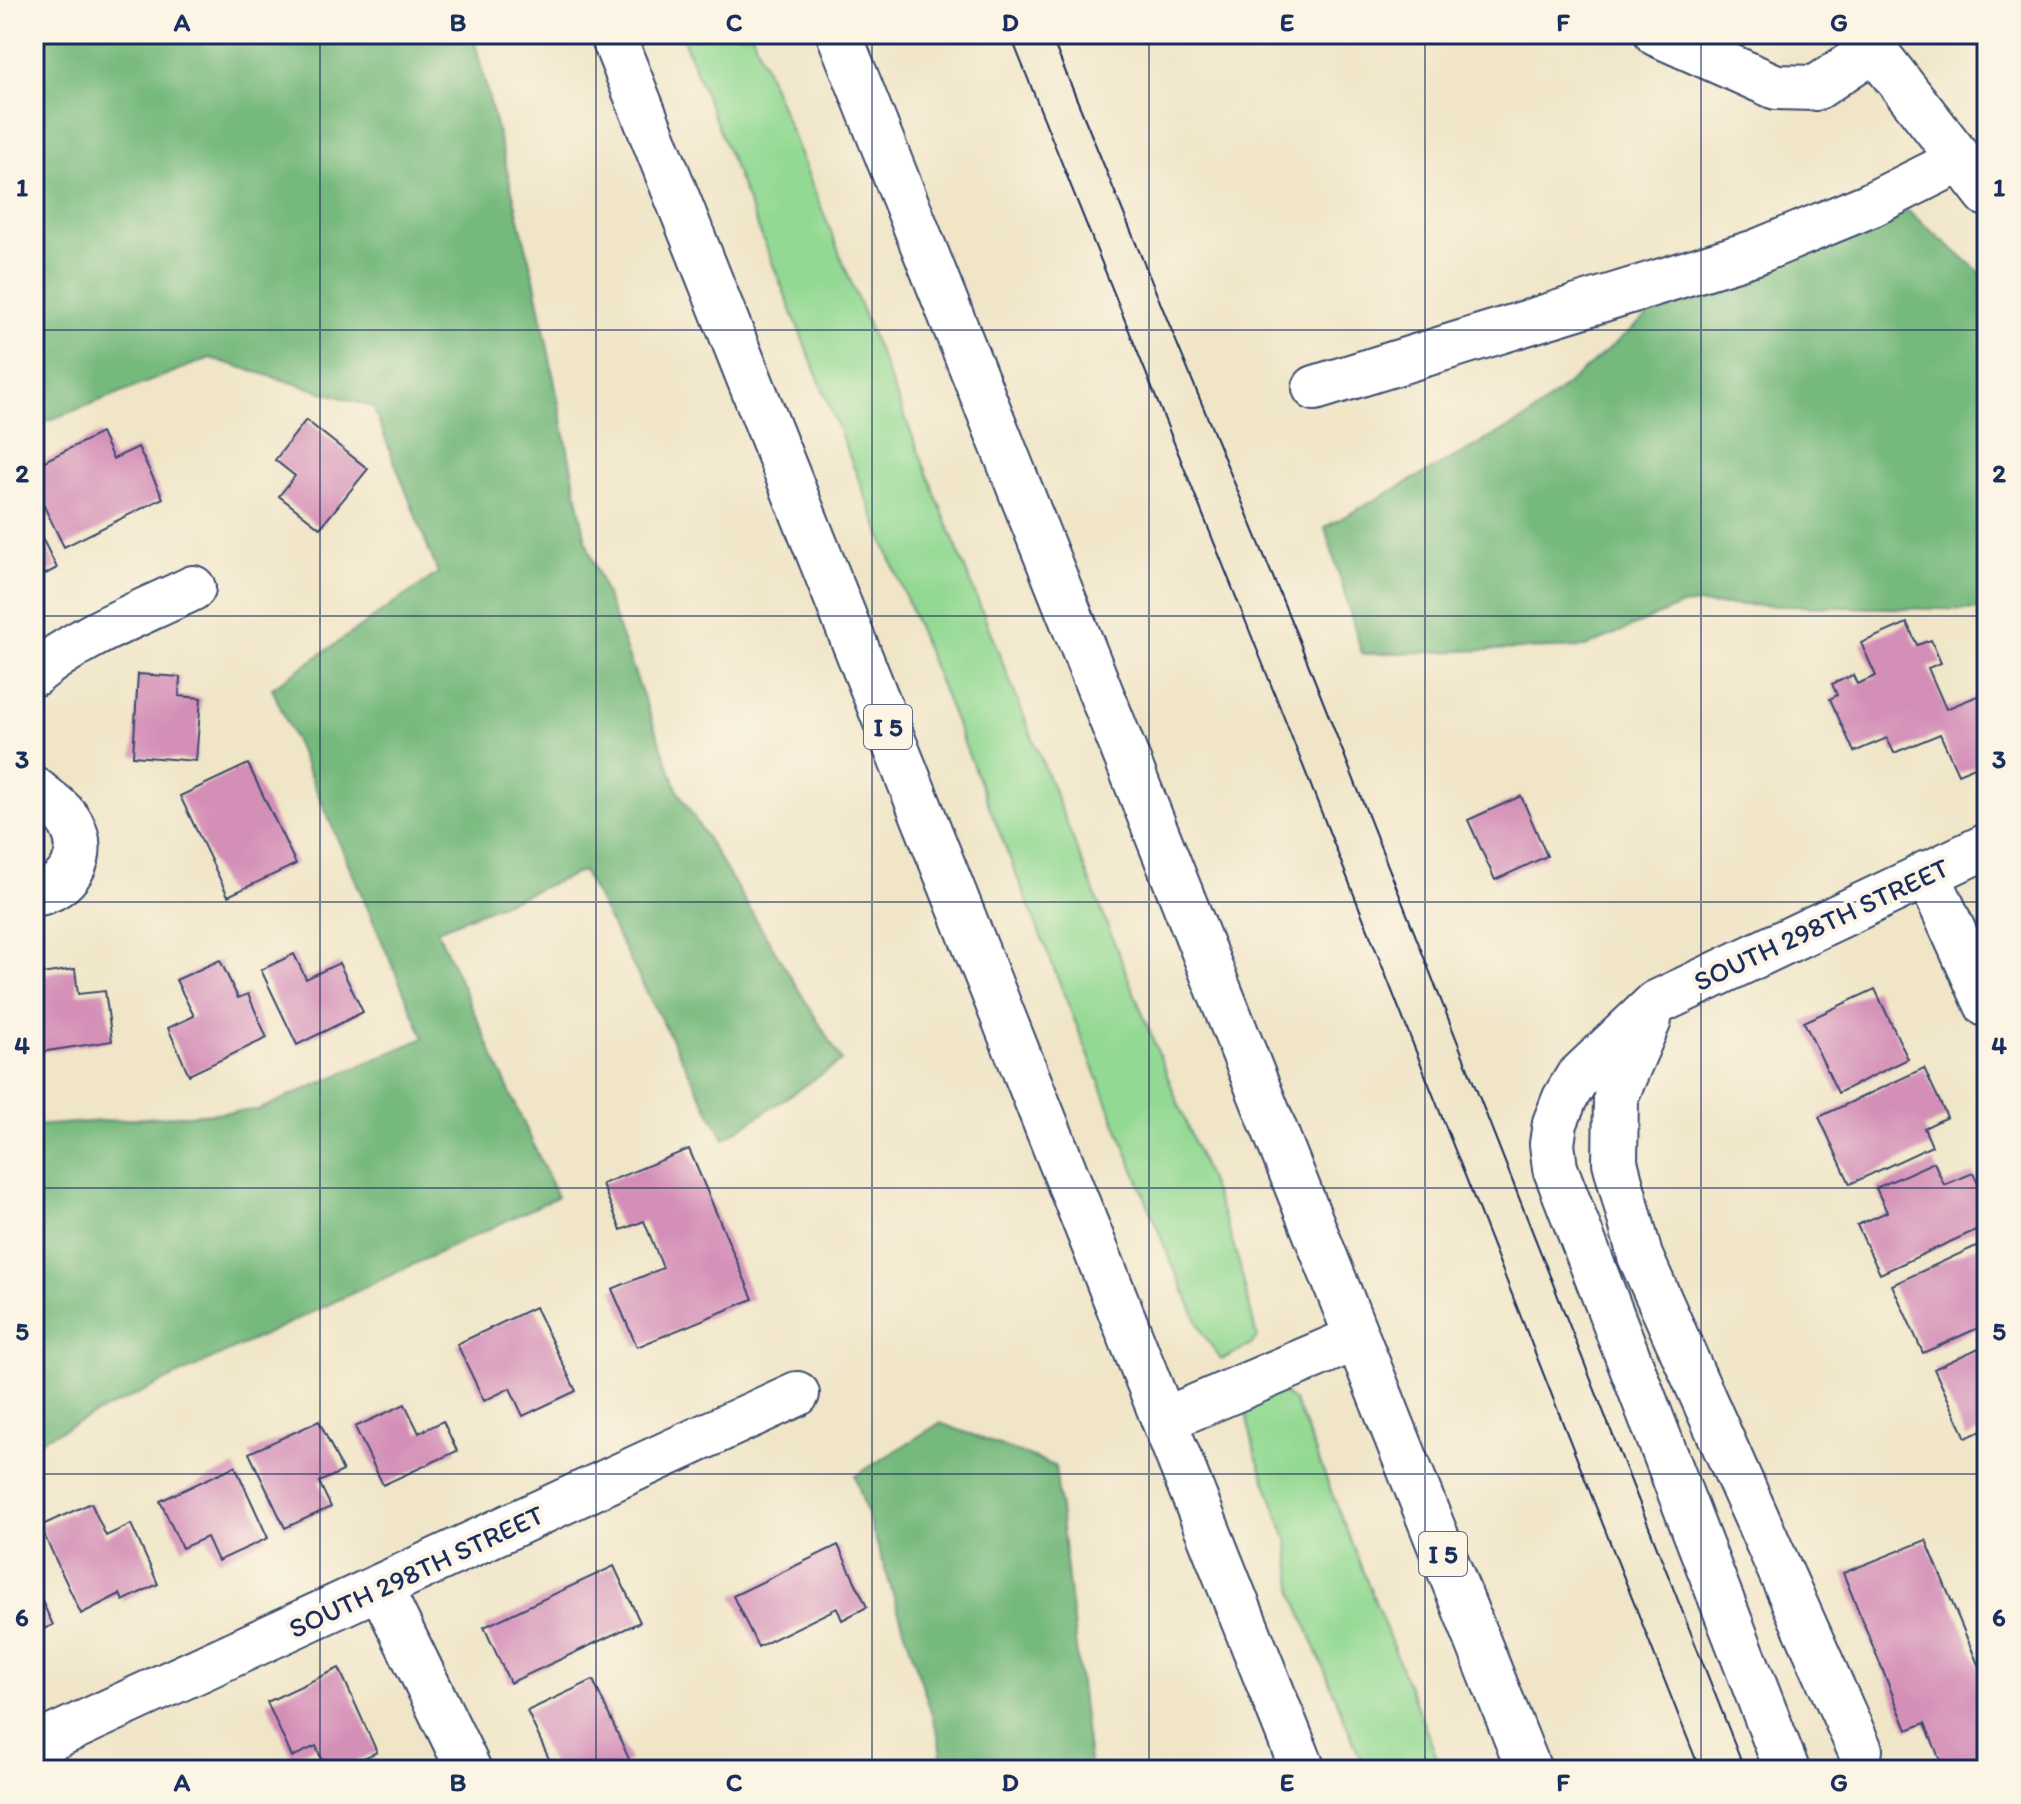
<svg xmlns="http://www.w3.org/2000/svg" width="2021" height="1804" font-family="Itim,sans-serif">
<rect width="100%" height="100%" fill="#fcf5e5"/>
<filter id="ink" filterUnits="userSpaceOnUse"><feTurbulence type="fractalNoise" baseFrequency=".0125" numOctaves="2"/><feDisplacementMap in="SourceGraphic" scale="16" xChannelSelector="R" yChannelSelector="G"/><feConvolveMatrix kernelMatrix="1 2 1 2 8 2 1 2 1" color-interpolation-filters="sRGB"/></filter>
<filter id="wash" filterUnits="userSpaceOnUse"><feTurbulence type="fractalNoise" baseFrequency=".006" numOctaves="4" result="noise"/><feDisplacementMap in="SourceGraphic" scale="32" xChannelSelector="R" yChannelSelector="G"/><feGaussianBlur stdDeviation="1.8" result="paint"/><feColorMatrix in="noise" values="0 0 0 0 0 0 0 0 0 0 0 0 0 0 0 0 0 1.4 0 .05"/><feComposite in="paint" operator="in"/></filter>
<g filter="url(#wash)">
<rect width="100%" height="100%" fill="#f0e5c7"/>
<path fill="#93d993" stroke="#578478" stroke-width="2" d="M681,34H752L1228,1228L1239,1263L1257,1337L1251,1345L1221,1360L1202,1332L1167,1252Z
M1281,1391L1294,1401L1304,1423L1442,1770H1365L1294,1595L1288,1542L1256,1456L1245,1409Z"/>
<path fill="#76b97d" stroke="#48746e" stroke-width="2" d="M34,34H473L535,283L586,541L678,791L842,1061L724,1139L583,871L437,930L557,1197L34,1443V1126L258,1110L424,1038L272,688L438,573L373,407L210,358L34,426Z
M1908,211L1987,278V610L1684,604L1585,647L1362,654L1325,527L1529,417L1681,287Z
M940,1423L1055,1466L1090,1770H943L938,1734L855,1476Z"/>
<g id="blocks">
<path fill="#d48fb7" d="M1967,34H1987V59Z
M306,420L368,469L320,528L279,496L295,476L275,460Z
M101,433L113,459L138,447L163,498L64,547L34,486V466Z
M34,522L57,568L34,580Z
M1907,623L1917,645L1931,640L1941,663L1928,668L1946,709L1980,695L1987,712V762L1958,774L1940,734L1894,753L1887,738L1854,752L1830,699L1837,695L1832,684L1853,675L1857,684L1876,676L1861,643Z
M138,674L180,677L179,696L201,698L196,761L133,756Z
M248,764L296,864L228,896L180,796Z
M1521,796L1547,856L1495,880L1468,820Z
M294,954L306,979L339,963L363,1012L297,1045L261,970Z
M220,960L238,998L248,994L267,1038L189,1075L168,1028L194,1016L176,980Z
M75,969L78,994L105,991L112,1041L34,1053V975Z
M1875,989L1908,1059L1838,1093L1804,1022Z
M1924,1068L1947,1117L1924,1128L1932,1146L1850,1184L1819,1117Z
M689,1149L753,1299L637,1347L612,1289L663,1268L644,1221L621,1230L602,1184Z
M1934,1162L1944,1185L1973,1173L1987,1202V1225L1880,1274L1857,1225L1887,1212L1876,1188Z
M1987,1241V1324L1923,1353L1892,1285Z
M535,1307L576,1391L523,1416L510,1388L484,1401L457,1344Z
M1987,1344V1428L1966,1438L1934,1369Z
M405,1404L419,1433L443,1421L457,1451L383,1485L355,1427Z
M319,1421L343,1471L319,1482L331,1507L285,1528L249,1453Z
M235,1466L268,1538L218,1561L207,1537L182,1548L160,1501Z
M91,1503L106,1536L131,1524L158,1584L123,1601L120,1594L81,1614L40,1526Z
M1926,1540L1987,1686V1770H1944L1925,1723L1907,1730L1843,1573Z
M838,1545L867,1607L842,1620L837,1608L758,1647L733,1596Z
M614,1566L640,1622L510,1683L484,1627Z
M34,1584L53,1625L34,1633Z
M339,1668L377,1752L338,1770H326L316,1746L292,1757L267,1702Z
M593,1680L630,1761L612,1770H554L527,1711Z"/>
</g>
</g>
<g filter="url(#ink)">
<use href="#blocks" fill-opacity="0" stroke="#3b4a6e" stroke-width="2"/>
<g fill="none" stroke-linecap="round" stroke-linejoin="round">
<g stroke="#3b4a6e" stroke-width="48">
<path id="minor" d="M1657,34L1776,87L1816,88L1874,49
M1315,388L1756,252L1870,205L1960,160
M34,674C79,636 140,614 193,588
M34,789C46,799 63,810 71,824C89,855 68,889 34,894
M1927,873L1987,1005
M1649,1020L1616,1096L1615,1162L1640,1256L1860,1750
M1164,1420L1357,1338
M380,1587L469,1770
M34,1746L797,1394
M1787,1770L1555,1168L1552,1144L1555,1123L1565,1098L1577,1078L1656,1003L1987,846"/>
</g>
<g stroke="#3b4a6e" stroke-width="48">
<path id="major" d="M1862,34L1987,194"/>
</g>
<g stroke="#3b4a6e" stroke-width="48">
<path id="highway" d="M612,34L1303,1770
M839,34L1529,1770"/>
</g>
<use href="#minor" stroke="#fff" stroke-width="44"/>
<use href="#major" stroke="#fff" stroke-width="44"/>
<use href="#highway" stroke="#fff" stroke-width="44"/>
<path stroke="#1b2f5e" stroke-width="2" d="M1010,34L1262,662L1700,1770
M1050,34L1298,638L1745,1770"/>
</g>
</g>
<path fill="none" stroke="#1b2f5e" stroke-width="2" stroke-opacity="0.55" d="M320,34V1770M596,34V1770M872,34V1770M1149,34V1770M1425,34V1770M1701,34V1770M34,330H1987M34,616H1987M34,902H1987M34,1188H1987M34,1474H1987"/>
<g text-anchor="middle" stroke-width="8" stroke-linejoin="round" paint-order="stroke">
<g fill="#fcf5e5" stroke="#5e6a86" stroke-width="2">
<rect x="864" y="705" width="48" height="44" rx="6"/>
<rect x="1419" y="1532" width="48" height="44" rx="6"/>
</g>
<g font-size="26" font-weight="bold" fill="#1b2f5e">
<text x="888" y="736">I 5</text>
<text x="1443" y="1563">I 5</text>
</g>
<g font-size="28" fill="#1b2f5e" stroke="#fcf5e5">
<text transform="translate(1821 924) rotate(-25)" y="10">SOUTH 298TH STREET</text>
<text transform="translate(416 1571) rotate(-25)" y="10">SOUTH 298TH STREET</text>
</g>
</g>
<rect width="2021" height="1804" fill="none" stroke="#fcf5e5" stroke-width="88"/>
<rect x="44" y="44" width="1933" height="1716" fill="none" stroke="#1b2f5e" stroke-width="3"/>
<g font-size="26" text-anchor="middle" font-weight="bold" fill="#1b2f5e">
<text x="182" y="31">A</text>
<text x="458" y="31">B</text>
<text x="734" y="31">C</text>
<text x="1010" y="31">D</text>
<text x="1287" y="31">E</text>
<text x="1563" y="31">F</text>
<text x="1839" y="31">G</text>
<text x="22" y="196">1</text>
<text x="1999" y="196">1</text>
<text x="22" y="482">2</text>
<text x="1999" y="482">2</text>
<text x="22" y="768">3</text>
<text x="1999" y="768">3</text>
<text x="22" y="1054">4</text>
<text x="1999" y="1054">4</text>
<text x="22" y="1340">5</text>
<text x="1999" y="1340">5</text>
<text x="22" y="1626">6</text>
<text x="1999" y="1626">6</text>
<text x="182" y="1791">A</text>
<text x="458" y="1791">B</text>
<text x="734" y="1791">C</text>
<text x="1010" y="1791">D</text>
<text x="1287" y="1791">E</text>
<text x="1563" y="1791">F</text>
<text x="1839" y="1791">G</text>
</g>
</svg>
